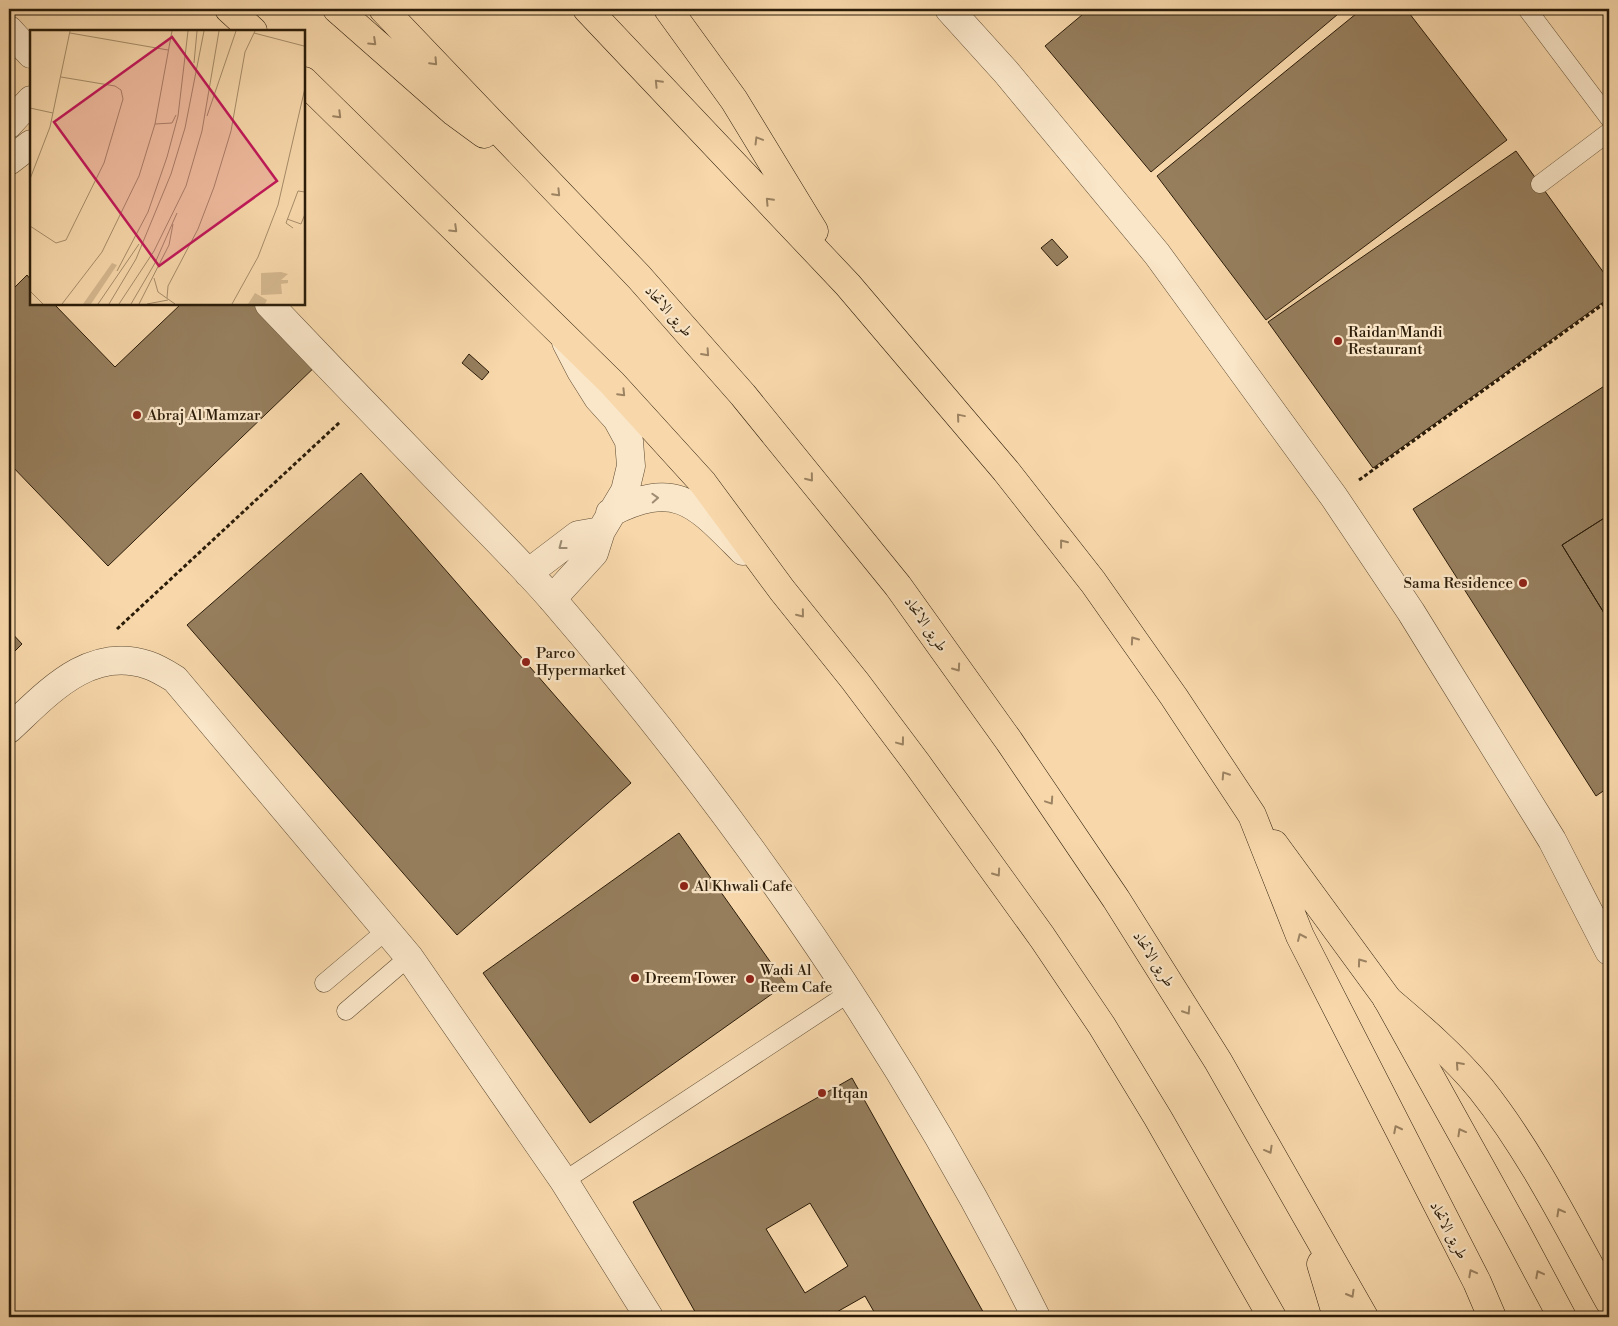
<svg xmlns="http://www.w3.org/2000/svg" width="1618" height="1326" font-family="'Libre Bodoni',Amiri,serif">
<rect width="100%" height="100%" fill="#f8d8ab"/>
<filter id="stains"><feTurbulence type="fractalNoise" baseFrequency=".004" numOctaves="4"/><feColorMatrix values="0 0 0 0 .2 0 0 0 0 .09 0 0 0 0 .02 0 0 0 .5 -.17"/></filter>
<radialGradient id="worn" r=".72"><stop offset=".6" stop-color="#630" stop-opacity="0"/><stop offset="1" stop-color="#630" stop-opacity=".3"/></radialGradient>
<path fill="#967e5d" stroke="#2b1c09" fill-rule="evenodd" d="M1089,9H1344L1151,172L1045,46Z
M1362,9H1406L1507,140L1266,320L1157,176Z
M1516,151L1609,280V298L1373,468L1268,322Z
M1052,239L1068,257L1057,266L1041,248Z
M27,275L31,280V304H54L115,367L181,304H265L321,361L108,566L9,463V293Z
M469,354L489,372L482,380L462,363Z
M1609,383V515L1562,545L1609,621V787L1596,796L1413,509Z
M361,473L631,783L457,935L187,625Z
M1609,515V621L1562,545Z
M9,630L22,644L9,657Z
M679,833L786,984L590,1123L483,973Z
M852,1078L986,1317H877L865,1296L828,1317H698L633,1202ZM810,1203L848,1266L805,1293L766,1229Z"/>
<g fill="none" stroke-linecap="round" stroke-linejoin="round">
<g stroke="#5e4b32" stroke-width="19">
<path id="lane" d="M1527,9L1609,118
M1540,184L1609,132
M324,983L388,929
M346,1011L409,957
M564,1181L849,993"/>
</g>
<g stroke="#5e4b32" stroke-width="29">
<path id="street" d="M949,9L1006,72L1157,254L1334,497L1411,612L1552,840L1609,951
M9,30L31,54
M9,124L31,100
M9,161L31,144
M269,304C328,366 387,427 447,489C483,526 520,562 553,600C741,818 907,1059 1036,1317
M610,513C677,479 696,504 743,551
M528,573L578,535L601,531
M552,599L594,553L601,531L625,491L631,466L629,441L617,419L598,398L581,371L566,342
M9,729C47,694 89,645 148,665C157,668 167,674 175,679L409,957L564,1181L649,1317"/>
</g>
<g stroke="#2b1c09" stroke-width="29">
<path id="primary" d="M229,9L253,31
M304,81L612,383L703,483L782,590L855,681L918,765L1042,937L1102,1026L1158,1118L1272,1317
M1387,999C1420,1027 1453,1055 1481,1089C1532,1153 1569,1229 1609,1301"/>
</g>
<g stroke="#2b1c09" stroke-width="29">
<path id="highway" d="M337,9L454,112L484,134
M383,9L639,277L743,395L898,586L1009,741L1116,899L1218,1061L1364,1317
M587,9L848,285L1006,471L1093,582L1174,697L1252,815L1300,936L1477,1282L1492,1317
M668,9L734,100L814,231
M1274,844L1386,997L1516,1231L1562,1317
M1321,1264L1337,1317"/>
</g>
<path stroke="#2b1c09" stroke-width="3" stroke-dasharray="4 2.5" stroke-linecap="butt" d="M1359,480L1609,300
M117,629L340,422"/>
<use href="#lane" stroke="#fae6c8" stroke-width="18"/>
<use href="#street" stroke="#fae6c8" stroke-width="28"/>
<use href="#primary" stroke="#f8d8ab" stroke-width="28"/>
<use href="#highway" stroke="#f8d8ab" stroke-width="28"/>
</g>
<defs><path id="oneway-chevron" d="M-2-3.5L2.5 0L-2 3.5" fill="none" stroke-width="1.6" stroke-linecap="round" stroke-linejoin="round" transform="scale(1.25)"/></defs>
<g stroke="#9c8362">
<use href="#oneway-chevron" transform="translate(373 42) rotate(43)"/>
<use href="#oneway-chevron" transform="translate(434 62) rotate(47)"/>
<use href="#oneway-chevron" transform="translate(658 83) rotate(-134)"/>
<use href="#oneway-chevron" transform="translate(338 115) rotate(45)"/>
<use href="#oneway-chevron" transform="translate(758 140) rotate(-121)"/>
<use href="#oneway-chevron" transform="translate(557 193) rotate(46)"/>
<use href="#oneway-chevron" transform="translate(769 201) rotate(-133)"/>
<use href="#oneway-chevron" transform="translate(454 229) rotate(44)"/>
<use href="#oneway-chevron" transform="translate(706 353) rotate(48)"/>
<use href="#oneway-chevron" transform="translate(622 393) rotate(46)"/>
<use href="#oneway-chevron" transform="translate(960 417) rotate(-130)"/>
<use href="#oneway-chevron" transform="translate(810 478) rotate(51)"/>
<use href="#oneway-chevron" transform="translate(1063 543) rotate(-128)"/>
<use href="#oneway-chevron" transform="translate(801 614) rotate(51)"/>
<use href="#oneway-chevron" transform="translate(1134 640) rotate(-125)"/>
<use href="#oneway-chevron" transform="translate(957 668) rotate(55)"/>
<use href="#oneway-chevron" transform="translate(901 742) rotate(53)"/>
<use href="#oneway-chevron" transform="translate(1225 775) rotate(-123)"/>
<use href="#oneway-chevron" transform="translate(1050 801) rotate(56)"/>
<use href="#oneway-chevron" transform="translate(997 873) rotate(55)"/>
<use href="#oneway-chevron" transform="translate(1301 937) rotate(-114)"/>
<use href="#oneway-chevron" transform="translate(1361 962) rotate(-126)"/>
<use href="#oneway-chevron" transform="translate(1187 1011) rotate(57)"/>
<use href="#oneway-chevron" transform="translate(1459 1065) rotate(-132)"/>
<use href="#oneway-chevron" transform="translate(1397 1129) rotate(-117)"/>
<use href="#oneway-chevron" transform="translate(1461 1132) rotate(-119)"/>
<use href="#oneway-chevron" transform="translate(1269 1150) rotate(61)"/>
<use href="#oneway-chevron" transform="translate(1560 1212) rotate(-119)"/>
<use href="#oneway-chevron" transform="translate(1472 1273) rotate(-118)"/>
<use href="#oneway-chevron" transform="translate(1539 1274) rotate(-118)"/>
<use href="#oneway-chevron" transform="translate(1351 1294) rotate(60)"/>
</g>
<g stroke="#9d8b72">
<use href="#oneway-chevron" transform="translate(655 498) rotate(-3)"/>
<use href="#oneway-chevron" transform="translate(562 546) rotate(143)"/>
</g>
<g fill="#8f2418" stroke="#fae6c8" stroke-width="2">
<circle cx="1338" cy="341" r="5"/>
<circle cx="137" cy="415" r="5"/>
<circle cx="1523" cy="583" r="5"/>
<circle cx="526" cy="662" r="5"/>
<circle cx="684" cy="886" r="5"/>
<circle cx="635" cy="978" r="5"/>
<circle cx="750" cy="979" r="5"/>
<circle cx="822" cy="1093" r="5"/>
</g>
<g text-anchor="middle" stroke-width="4.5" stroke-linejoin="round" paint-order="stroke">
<g font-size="15" fill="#2b1c09" stroke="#fae6c8">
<text transform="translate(669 311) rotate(48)" y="5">طريق الاتحاد</text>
<text transform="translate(926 624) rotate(55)" y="5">طريق الاتحاد</text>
<text transform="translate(1154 959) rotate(57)" y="5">طريق الاتحاد</text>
<text transform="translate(1449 1230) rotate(62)" y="5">طريق الاتحاد</text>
</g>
<g font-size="15" fill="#2b1c09" stroke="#fae6c8" text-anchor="start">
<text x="1348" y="337">Raidan Mandi<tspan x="1348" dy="17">Restaurant</tspan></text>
<text x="147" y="420">Abraj Al Mamzar</text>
<text x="1513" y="588" text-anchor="end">Sama Residence</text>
<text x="536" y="658">Parco<tspan x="536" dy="17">Hypermarket</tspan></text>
<text x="694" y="891">Al Khwali Cafe</text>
<text x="760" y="975">Wadi Al<tspan x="760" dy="17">Reem Cafe</tspan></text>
<text x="645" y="983">Dreem Tower</text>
<text x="832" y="1098">Itqan</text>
</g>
</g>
<g transform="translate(30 30)">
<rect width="275" height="275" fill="#f8d8ab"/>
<path d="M82,233L87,235L61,274H53ZM251,242L258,244L251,250H258V253L251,254L252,264L231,265V243ZM225,263L237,270L235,274H218Z" fill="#d5b88f"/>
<path fill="none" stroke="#a68d6a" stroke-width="1" d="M40,3L138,20M224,3L274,16M164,33L167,1M0,78L23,83M177,86L206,1M125,94L142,93L146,85M0,149L20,97L40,1M257,189L271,194L275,184M0,196L26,213L36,210L74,133L93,69L91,60L85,56L31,47M263,198L256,193L268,161L275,162M87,241L118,182L137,127L148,86L158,1M124,248L128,262L145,274M0,261L13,274M137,268L138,256L168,199L184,157L201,101L215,22L225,1M32,274L72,222L109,146L125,94L142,1M68,274L109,214M79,274L106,229L141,144L155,98L174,1M89,274L124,221L156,156L172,101L189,1M101,274L125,233L147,183M109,274L139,215L143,194M117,274L138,270M202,274L228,227L248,175L275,58"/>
<path fill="#c2185b" fill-opacity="0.15" stroke="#c2185b" stroke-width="2.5" d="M142,7L247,151L129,236L24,92Z"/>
<rect width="275" height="275" fill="none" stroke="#2b1c09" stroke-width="2.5"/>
</g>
<rect width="1618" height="1326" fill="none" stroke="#f8d8ab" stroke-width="30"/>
<rect x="10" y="10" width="1598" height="1306" fill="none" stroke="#2b1c09" stroke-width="2.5"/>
<rect x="15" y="15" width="1588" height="1296" fill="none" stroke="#2b1c09"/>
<rect width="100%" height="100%" filter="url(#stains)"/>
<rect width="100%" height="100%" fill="url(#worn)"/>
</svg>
